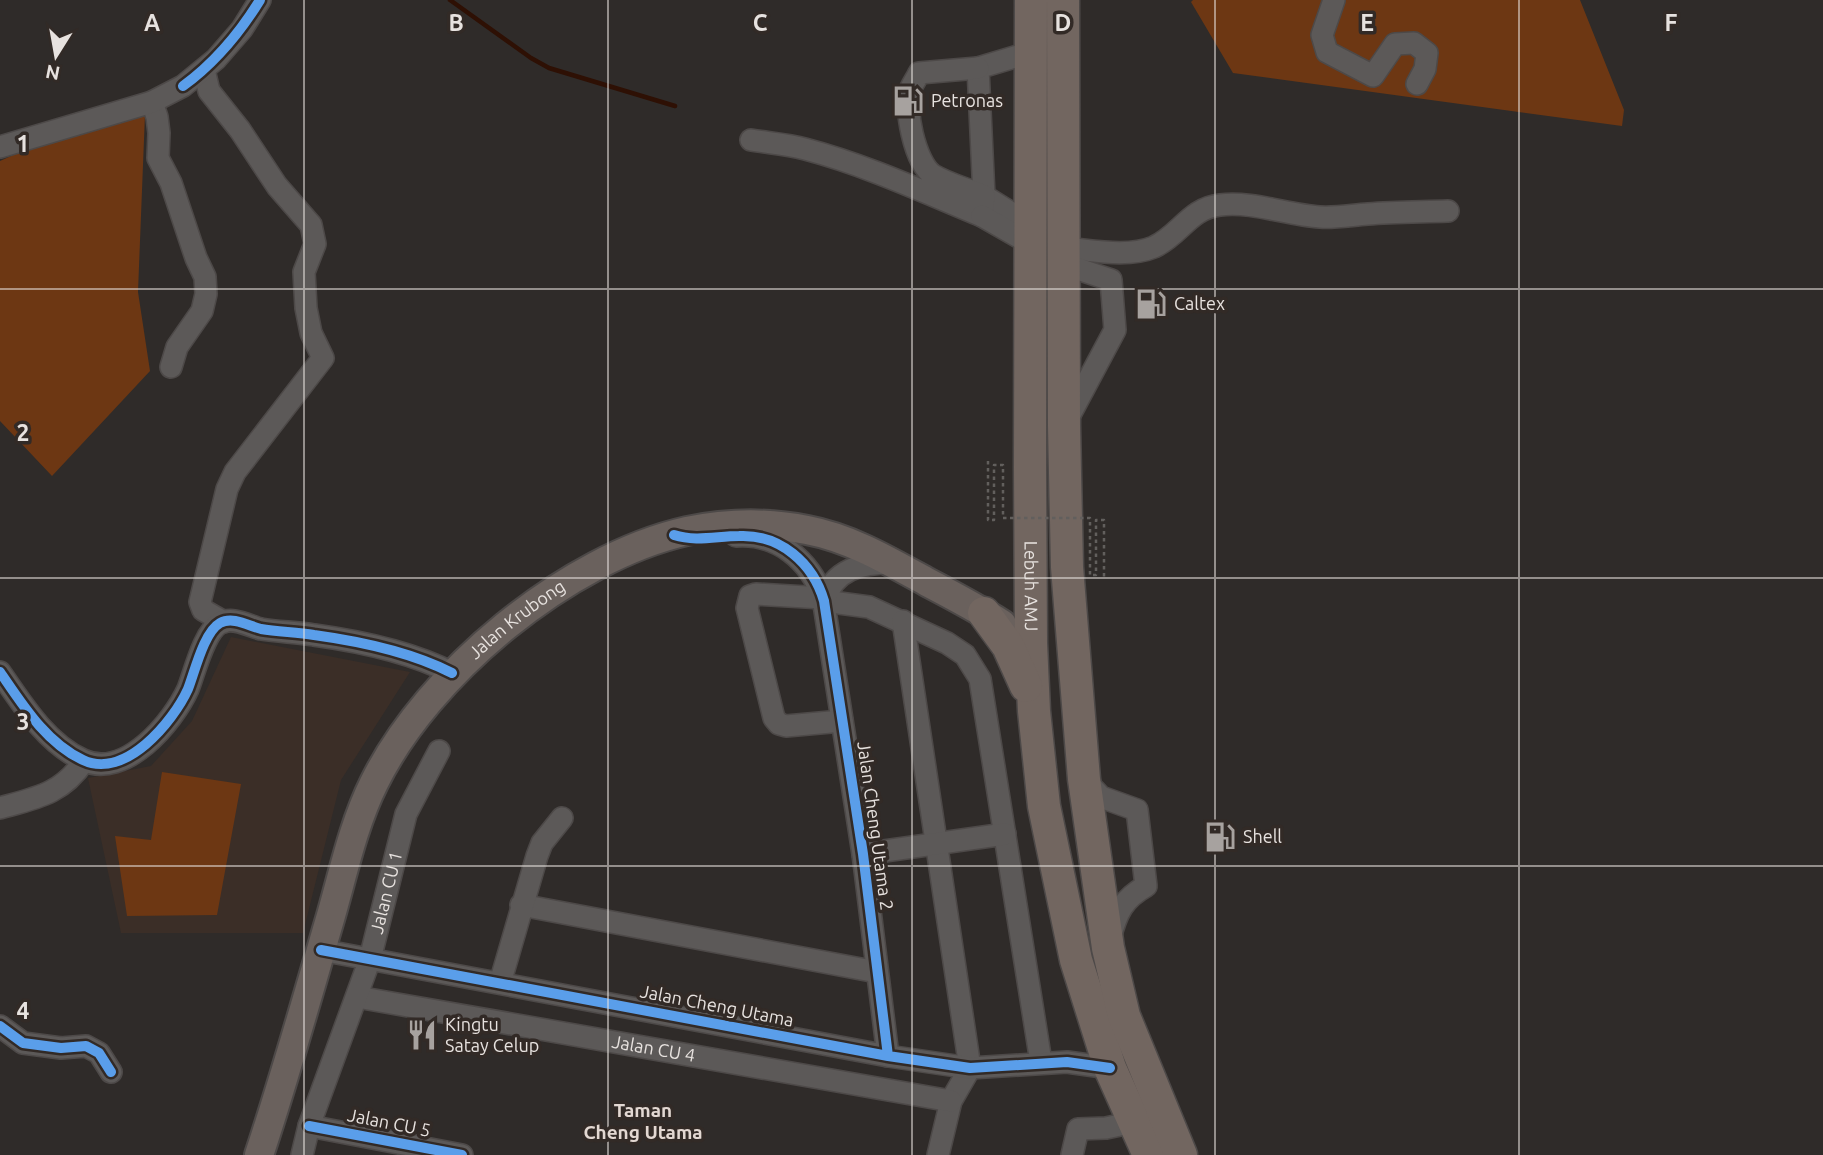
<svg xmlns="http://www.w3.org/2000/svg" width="1823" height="1155" font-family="Ubuntu,sans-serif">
<rect width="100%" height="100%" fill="#2f2b29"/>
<path fill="#3b2e27" d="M231,637L410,672L341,780L303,933H121L88,778L151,766L192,721Z"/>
<path fill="#6d3713" d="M1193,0H1580L1624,110L1622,126L1233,73L1191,2Z
M145,114L138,292L150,371L52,476L0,421V161L33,146Z
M162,772L241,784L217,915L127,916L115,836L151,840Z"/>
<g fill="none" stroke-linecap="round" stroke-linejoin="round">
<path stroke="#2e1004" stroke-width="4.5" d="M450,0L531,58L549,68L675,106"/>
<g stroke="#4d4948" stroke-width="24">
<g id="minor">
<path d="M1334,0L1322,35L1327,52L1373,76L1395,44L1414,43L1427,53L1425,69L1417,84"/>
<path d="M1031,52L978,68L984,196L1031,225"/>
<path d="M204,70L209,91L240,130L277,186L311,225L315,244L304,272L306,308L311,333L323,358L235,472L227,489L200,602L203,610L224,622"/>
<path d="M152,102L157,117L159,133L158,158L171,183L196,258L205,277L206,294L202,311L177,347L171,367"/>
<path d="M751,140C769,143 787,144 805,149C866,165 924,192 982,216L984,196C968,189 948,184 933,175C915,163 903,107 911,88C913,83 917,78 919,73L978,68"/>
<path d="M0,147L152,102L183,86L216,59L242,29L260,0"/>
<path d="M982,216L1031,244"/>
<path d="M1064,248C1091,250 1128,258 1154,247C1180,235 1190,208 1220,205C1253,201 1287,215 1320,217C1337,218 1352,215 1368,214C1394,212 1421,212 1448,211"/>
<path d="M1063,264L1111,280L1115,330L1066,422"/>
<path d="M736,536C777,533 810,560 823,598L863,854L888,1056"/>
<path d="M823,598L756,594L750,596L747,608L774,718L779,724L786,726L842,721"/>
<path d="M824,601L869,607L947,643L965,655L980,679L1041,1062"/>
<path d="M824,601C834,569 861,563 892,563"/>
<path d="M903,621L970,1068L951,1101L938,1155"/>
<path d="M0,672C22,704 46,743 83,760C125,780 173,722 188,689C195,671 204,632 220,623C233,616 249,626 261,629C279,632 297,632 314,635C358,641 413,653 452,673"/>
<path d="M1084,779L1101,797L1137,810L1146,886C1123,899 1117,912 1110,938"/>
<path d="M0,808C36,798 62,794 84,761"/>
<path d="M863,854L1005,834"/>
<path d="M521,905L877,972"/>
<path d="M321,950L888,1056L970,1068L1067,1062L1110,1068"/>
<path d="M500,983L537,856L542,843L562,818"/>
<path id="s1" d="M357,997L951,1101"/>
<path d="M0,1026L23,1043L61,1048L86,1046L99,1053L111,1072"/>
<path d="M309,1126L462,1155"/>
<path id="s2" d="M302,1155L309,1126L370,959L406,814L439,751"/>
<path d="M1072,1155L1078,1129L1106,1128L1134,1122"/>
</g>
</g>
<g stroke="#4d4948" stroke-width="32">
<g id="major">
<path id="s3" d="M259,1155C285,1077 307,998 330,919C343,874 353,825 374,783C428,673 567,558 687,531C726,523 768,522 807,530C850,538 889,561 927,582C952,595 978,609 1002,624"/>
</g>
</g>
<g stroke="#4d4948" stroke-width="35">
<g id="highway">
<path id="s4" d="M1031,0L1030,467L1031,643L1034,711L1044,806L1076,960L1110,1068L1149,1155"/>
<path d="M1063,0L1064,426L1067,567L1084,779L1108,948L1124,1016L1181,1155"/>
<path d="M984,613L1008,646L1026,686"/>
</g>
</g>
<use href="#minor" stroke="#5c5958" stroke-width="21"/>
<use href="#major" stroke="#6a615d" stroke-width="28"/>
<use href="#highway" stroke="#726660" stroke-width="32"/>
<path stroke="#625f5d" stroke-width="2.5" stroke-dasharray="3.5 3.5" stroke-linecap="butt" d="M988,461V520H994V465H1003V518H1090V575H1096V520H1104V577"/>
<g stroke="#322a26" stroke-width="15">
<path id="cycleway" d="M183,86C216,62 239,34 260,0
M674,535C696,542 717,536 739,536C780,534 813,563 824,601L863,854L888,1056
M0,672C22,704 46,743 83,760C125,780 173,722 188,689C195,671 204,632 220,623C233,616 249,626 261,629C279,632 297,632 314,635C358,641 413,653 452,673
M321,950L888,1056L970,1068L1067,1062L1110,1068
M0,1026L23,1043L61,1048L86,1046L99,1053L111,1072
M309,1126L462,1155"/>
</g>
<use href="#cycleway" stroke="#5a9eea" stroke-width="10"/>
</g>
<path fill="none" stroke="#e7e2df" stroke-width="2" stroke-opacity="0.55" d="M304,0V1155M608,0V1155M912,0V1155M1215,0V1155M1519,0V1155M0,289H1823M0,578H1823M0,866H1823"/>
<defs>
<g id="fuel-bare" transform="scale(2.415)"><path d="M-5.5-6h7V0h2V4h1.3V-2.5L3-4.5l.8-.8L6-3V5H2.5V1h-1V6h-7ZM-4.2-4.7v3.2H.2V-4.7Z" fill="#a7a29f" stroke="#322a26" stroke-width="2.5" paint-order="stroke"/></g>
<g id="restaurant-bare" transform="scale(2.415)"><path d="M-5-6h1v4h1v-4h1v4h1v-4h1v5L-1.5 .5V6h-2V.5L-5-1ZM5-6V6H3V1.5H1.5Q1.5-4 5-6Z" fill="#a7a29f" stroke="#322a26" stroke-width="2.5" paint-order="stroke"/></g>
</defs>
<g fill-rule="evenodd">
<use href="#fuel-bare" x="908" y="101"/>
<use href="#fuel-bare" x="1151" y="304"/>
<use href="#fuel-bare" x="1220" y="837"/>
<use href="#restaurant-bare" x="422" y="1035"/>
</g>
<g text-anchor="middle" stroke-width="7" stroke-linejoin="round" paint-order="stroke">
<g font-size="18" fill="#e7e2df" stroke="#322a26" text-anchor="start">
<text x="931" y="107">Petronas</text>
<text x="1174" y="310">Caltex</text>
<text x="1243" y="843">Shell</text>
<text x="445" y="1031">Kingtu<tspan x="445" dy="21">Satay Celup</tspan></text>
</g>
<g font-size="18" fill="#e7e2df" stroke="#322a26">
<text dy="6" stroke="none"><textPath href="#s4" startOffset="586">Lebuh AMJ</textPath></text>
<text dy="6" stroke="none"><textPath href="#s3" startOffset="609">Jalan Krubong</textPath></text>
<text transform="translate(875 826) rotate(82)" y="6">Jalan Cheng Utama 2</text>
<text dy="6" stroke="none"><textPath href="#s2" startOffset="276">Jalan CU 1</textPath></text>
<text transform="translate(717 1006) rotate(11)" y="6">Jalan Cheng Utama</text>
<text dy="6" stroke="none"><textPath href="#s1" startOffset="301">Jalan CU 4</textPath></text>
<text transform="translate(389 1123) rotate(11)" y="6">Jalan CU 5</text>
</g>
<g font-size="19" font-weight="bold" fill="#e3d8d2" stroke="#322a26">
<text x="643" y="1117">Taman<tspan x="643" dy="22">Cheng Utama</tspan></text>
</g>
</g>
<g font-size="23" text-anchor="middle" font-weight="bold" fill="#e7e2df" stroke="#322a26" stroke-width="7" stroke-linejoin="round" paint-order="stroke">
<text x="152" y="31">A</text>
<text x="456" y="31">B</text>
<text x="760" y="31">C</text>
<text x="1063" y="31">D</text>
<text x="1367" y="31">E</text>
<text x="1671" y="31">F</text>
<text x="23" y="152">1</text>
<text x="23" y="441">2</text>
<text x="23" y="730">3</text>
<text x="23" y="1019">4</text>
</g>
<g transform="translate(56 56) rotate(191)" stroke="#322a26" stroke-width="5" paint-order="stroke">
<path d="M0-5L12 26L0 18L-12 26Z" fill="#e7e2df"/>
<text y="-10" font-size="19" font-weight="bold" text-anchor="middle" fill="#e7e2df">N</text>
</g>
</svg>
